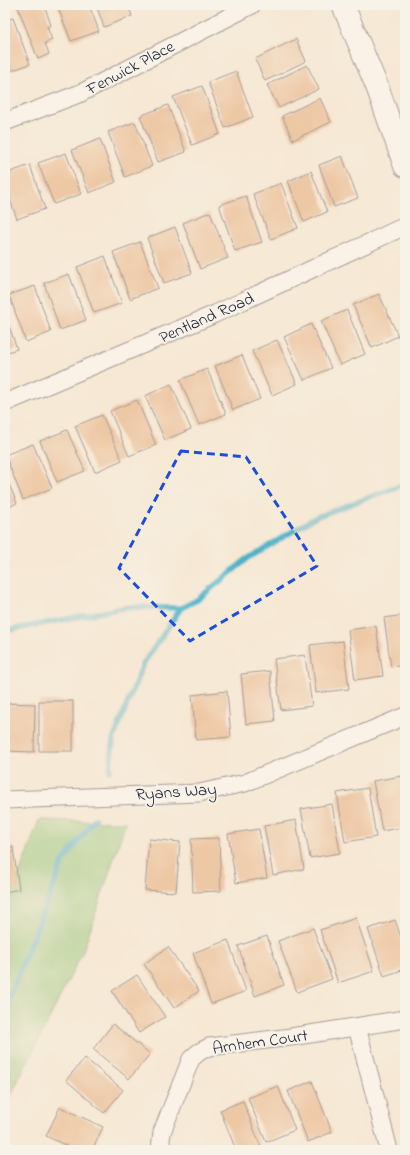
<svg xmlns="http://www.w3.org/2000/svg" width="410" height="1155" font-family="'Indie Flower',sans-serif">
<rect width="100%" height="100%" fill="#f7f3e8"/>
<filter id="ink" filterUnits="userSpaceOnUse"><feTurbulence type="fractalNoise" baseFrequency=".025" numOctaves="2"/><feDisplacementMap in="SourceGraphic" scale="8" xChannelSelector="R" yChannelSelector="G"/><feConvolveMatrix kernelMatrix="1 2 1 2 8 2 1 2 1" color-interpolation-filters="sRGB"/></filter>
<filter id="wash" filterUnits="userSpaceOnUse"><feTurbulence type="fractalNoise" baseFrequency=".012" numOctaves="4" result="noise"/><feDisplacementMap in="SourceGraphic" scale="16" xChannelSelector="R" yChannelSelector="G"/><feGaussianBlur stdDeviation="0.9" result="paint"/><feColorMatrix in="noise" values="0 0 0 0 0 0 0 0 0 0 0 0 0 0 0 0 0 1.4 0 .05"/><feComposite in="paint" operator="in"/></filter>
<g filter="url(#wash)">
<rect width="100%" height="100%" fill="#f6e8d4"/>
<path fill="#91c87a" stroke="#5a755a" d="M39,820L126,822L83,951L5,1107V913Z"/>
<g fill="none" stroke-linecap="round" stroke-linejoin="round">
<path stroke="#4bb2c9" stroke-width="5.5" d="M5,631L128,607L181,608
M110,771L113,740L143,664L181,608L197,600L247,559L316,517L405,484
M5,1008L63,862L95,819"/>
</g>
<g id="blocks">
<path fill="#e3a26d" d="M17,5H44L51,25L47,27L52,40L45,43L49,54L38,59Z
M57,5H89L99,31L71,41Z
M96,5H128L132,16L104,27Z
M13,18L30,64L5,73V20Z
M296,39L306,61L265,81L255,59Z
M307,65L319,89L279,108L267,85Z
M236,71L253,117L225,128L208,82Z
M202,86L220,134L192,145L173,97Z
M320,98L331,122L293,140L282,116Z
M168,105L186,152L158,162L140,116Z
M135,122L152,166L125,177L108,132Z
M100,139L116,182L89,193L72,150Z
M66,153L81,194L54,204L38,163Z
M342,156L358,198L334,207L319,165Z
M30,165L45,209L17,219L5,186V174Z
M311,171L327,212L304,222L288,181Z
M281,183L298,228L271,239L253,194Z
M246,196L262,242L235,251L219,205Z
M210,212L228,258L200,269L183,223Z
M175,227L192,273L164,283L147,238Z
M140,242L158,288L130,299L113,252Z
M105,256L122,303L94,313L77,267Z
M69,274L86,320L60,330L44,283Z
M35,286L51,332L26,342L9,295Z
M379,294L398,336L372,348L353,305Z
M347,310L365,354L340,365L321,321Z
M5,314L17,349L5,353Z
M311,324L331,368L304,380L284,337Z
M277,340L297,384L272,395L252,351Z
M242,355L260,399L233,410L215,366Z
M207,369L226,414L199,425L180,380Z
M171,384L191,429L165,440L145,396Z
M137,400L156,445L129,456L110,411Z
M102,415L122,460L95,472L75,426Z
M67,430L85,471L57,482L40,441Z
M33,444L52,488L23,500L5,455Z
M5,475L17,503L5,509Z
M405,615V665L391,667L384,618Z
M376,626L383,676L355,680L348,630Z
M343,641L349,689L316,693L310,645Z
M305,655L312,706L281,710L274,659Z
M270,671L275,721L246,724L241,674Z
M227,691L231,737L196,740L192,695Z
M39,701H73V751H39Z
M5,703L35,704L34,752L5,751Z
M402,776L405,790V827L382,831L373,781Z
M368,788L376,837L345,842L337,793Z
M332,804L340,853L310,858L301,809Z
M296,820L304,869L273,875L264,826Z
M259,829L267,878L236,883L228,834Z
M219,838L221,891L193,892L191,839Z
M149,839L180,842L176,892L145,890Z
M13,847L19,889L5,892V848Z
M356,918L374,971L338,983L320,930Z
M395,920L405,949V969L384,976L368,929Z
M313,928L332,979L297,992L278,941Z
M267,936L284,985L255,996L238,946Z
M228,940L246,991L211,1004L193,953Z
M168,947L199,991L174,1008L144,964Z
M137,975L165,1017L139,1033L112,991Z
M113,1024L150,1054L129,1079L93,1049Z
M85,1058L123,1090L104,1113L66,1080Z
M312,1081L332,1132L308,1142L288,1091Z
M278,1086L295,1130L266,1142L248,1098Z
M243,1101L262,1150H236L220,1110Z
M60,1107L103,1127L92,1150H75L46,1136Z"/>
</g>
</g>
<g filter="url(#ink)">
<use href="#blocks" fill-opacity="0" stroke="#424052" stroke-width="1"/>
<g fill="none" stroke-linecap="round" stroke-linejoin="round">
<g stroke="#424052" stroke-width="19">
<path id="minor" d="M5,122L81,93L252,5
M5,403L215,314L405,226
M5,800L199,793L245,783L405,716
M357,1027L389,1150
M160,1150L162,1132L191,1059L199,1052L209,1047L291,1037L405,1019"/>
</g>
<g stroke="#424052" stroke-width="24">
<path id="tertiary" d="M343,5L378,89L405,166"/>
</g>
<use href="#minor" stroke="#fff" stroke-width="17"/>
<use href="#tertiary" stroke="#fff" stroke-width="22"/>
</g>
</g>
<path d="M0 0H410V1155H0ZM181,451L246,457L317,566L190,641L119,568Z" fill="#f6e8d4" fill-opacity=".55" fill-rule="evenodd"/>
<path fill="none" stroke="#1d4ed8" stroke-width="3" stroke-dasharray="8 5" stroke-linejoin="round" d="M181,451L246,457L317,566L190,641L119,568Z"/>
<g text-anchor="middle" stroke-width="3.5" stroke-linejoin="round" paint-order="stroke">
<g font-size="17" fill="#22223b" stroke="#f7f3e8">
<text transform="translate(130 67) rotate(-28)" y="6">Fenwick Place</text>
<text transform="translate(206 317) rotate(-24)" y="6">Pentland Road</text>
<text transform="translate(176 791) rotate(-4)" y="6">Ryans Way</text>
<text transform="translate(260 1041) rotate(-8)" y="6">Arnhem Court</text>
</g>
</g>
<rect width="410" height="1155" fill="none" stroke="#f7f3e8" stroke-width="20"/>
</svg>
